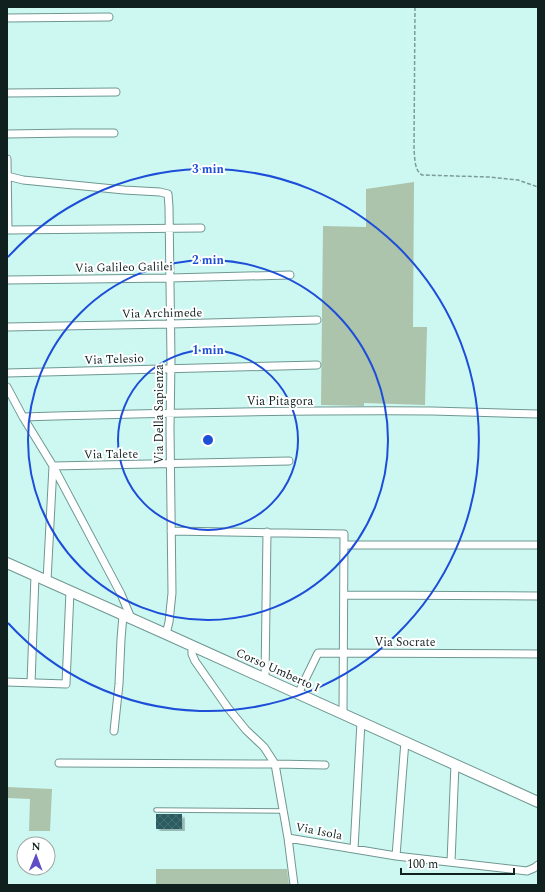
<svg xmlns="http://www.w3.org/2000/svg" width="545" height="892" font-family="Spectral,serif">
<defs>
<pattern id="building-cross-hatch" width="8" height="8" patternUnits="userSpaceOnUse"><rect width="8" height="8" fill="#2b5b60"/><path d="M0 0l8 8M0 8l8-8" fill="none" stroke="#476e72"/></pattern>
<filter id="shadow"><feDropShadow dx="3.5" dy="3.5" stdDeviation="1" flood-color="#0004"/></filter>
</defs>
<rect width="100%" height="100%" fill="#cdf8f2"/>
<path fill="#acc3ac" d="M414,182L413,327H427L425,405L364,403V406L321,405L323,226L366,227V189Z
M7,787L52,789L50,831H29L30,799L7,798Z
M156,869H287L289,885H156Z"/>
<path fill="url(#building-cross-hatch)" filter="url(#shadow)" d="M156,814H182V829H156Z"/>
<g fill="none" stroke-linecap="round" stroke-linejoin="round">
<g stroke="#6f9791" stroke-width="5.5">
<path id="lane" d="M156,810L283,811"/>
</g>
<g stroke="#6f9791" stroke-width="9">
<path id="street" d="M7,18L109,17
M7,93L116,92
M7,134L72,133H114
M7,159L8,230L201,228
M7,176L23,180L124,190L160,192L168,194L169,207L171,360L170,429L172,593L169,622L166,634
M7,280L170,278L290,275
M7,327L170,324L317,320
M7,373L317,365
M7,387L23,417L53,466L121,594L131,618
M23,417C159,413 296,410 432,411C467,412 503,413 538,414
M171,531L344,534L343,713
M344,545H538
M47,581L53,466L289,461
M344,595L538,596
M192,646V654L195,661L228,708L246,730L264,747L275,764L288,838L294,885
M265,679L267,532
M7,682L66,684L70,591
M31,683L35,576
M298,694L318,653L538,654
M114,731L119,684L121,639L123,615
M59,763L275,764L325,765
M288,838L396,856L527,871L534,868L538,865
M354,849L361,722
M396,856L405,741
M451,862L455,764"/>
</g>
<g stroke="#6f9791" stroke-width="12">
<path id="secondary" d="M7,563L166,634L538,802"/>
</g>
<path stroke="#7c9c97" stroke-width="1.5" stroke-dasharray="4 2" stroke-linecap="butt" d="M415,7L414,149C415,158 414,170 422,175L489,177L518,180L538,187"/>
<use href="#lane" stroke="#fff" stroke-width="3.5"/>
<use href="#street" stroke="#fff" stroke-width="7"/>
<use href="#secondary" stroke="#fff" stroke-width="10"/>
</g>
<g fill="none" stroke="#1d4ed8" stroke-width="2">
<circle cx="208" cy="440" r="90"/>
<circle cx="208" cy="440" r="180"/>
<path d="M8 257A271 271 0 1 1 8 623"/>
</g>
<g text-anchor="middle" stroke-width="4" stroke-linejoin="round" paint-order="stroke">
<g font-size="12" fill="#0f201e" stroke="#fff">
<text transform="translate(124 267) rotate(-1)" y="4">Via Galileo Galilei</text>
<text transform="translate(162 313) rotate(-1)" y="4">Via Archimede</text>
<text transform="translate(114 359) rotate(-2)" y="4">Via Telesio</text>
<text x="280" y="405">Via Pitagora</text>
<text transform="translate(159 414) rotate(-90)" y="4">Via Della Sapienza</text>
<text transform="translate(111 454) rotate(-1)" y="4">Via Talete</text>
<text x="405" y="646">Via Socrate</text>
<text transform="translate(278 670) rotate(24)" y="4">Corso Umberto I</text>
<text transform="translate(319 831) rotate(11)" y="4">Via Isola</text>
</g>
</g>
<circle cx="208" cy="440" r="6" fill="#1d4ed8" stroke="#fff" stroke-width="2"/>
<g font-size="12" text-anchor="middle" font-weight="bold" fill="#1d4ed8" stroke="#fff" stroke-width="4" stroke-linejoin="round" paint-order="stroke">
<text x="208" y="173">3 min</text>
<text x="208" y="264">2 min</text>
<text x="208" y="354">1 min</text>
</g>
<rect width="545" height="892" fill="none" stroke="#0f201e" stroke-width="16"/>
<g transform="translate(36 856) rotate(1)"><circle r="19" fill="#ffffff" stroke="#9fa6a5"/>
<path d="M0-3L7 15L0 10L-7 15Z" fill="#5f4dc5"/>
<text y="-6" font-size="11" font-weight="bold" text-anchor="middle" fill="#0f201e">N</text>
</g>
<path d="M401 868v6h113v-6" fill="none" stroke="#0f201e" stroke-width="2"/>
<text x="407" y="868" font-size="12" fill="#0f201e" stroke="#ffffff" stroke-width="3" paint-order="stroke">100 m</text>
</svg>
